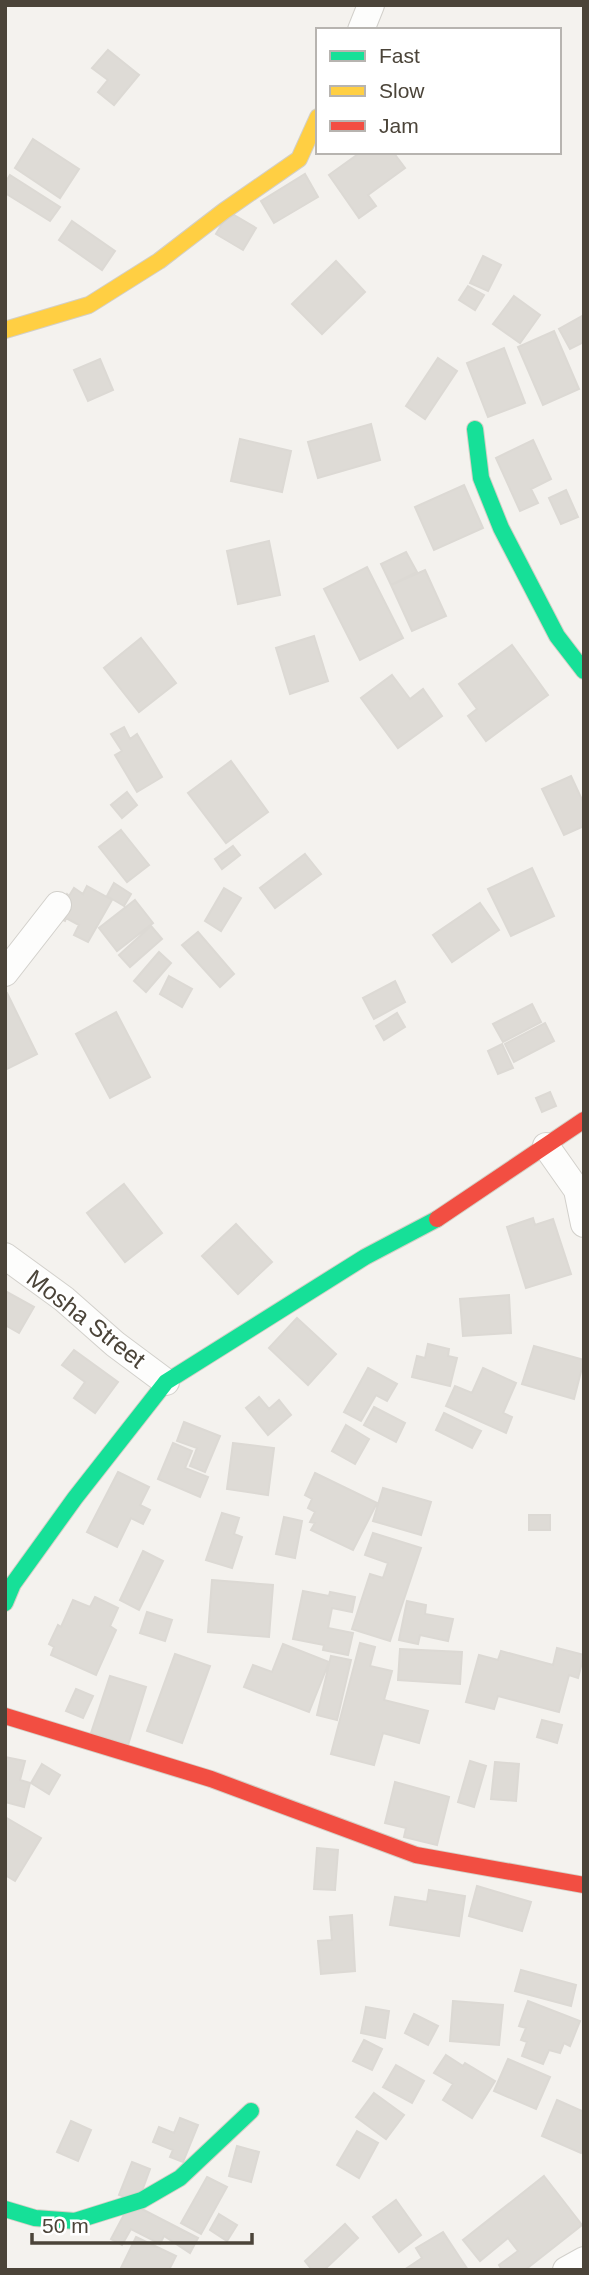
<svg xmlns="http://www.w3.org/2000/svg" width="589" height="2275" font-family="Arial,sans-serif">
<rect width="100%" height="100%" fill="#f4f2ee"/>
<path fill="#dedbd6" stroke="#dcd9d4" stroke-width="2" d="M108,50L139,75L114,105L98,92L108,80L92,68Z
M33,139L79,169L60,198L15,168Z
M361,152H393L405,168L368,195L376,206L359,218L329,175Z
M305,174L318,197L274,223L261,201Z
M10,175L60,207L50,221L5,193V183Z
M229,212L256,228L243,250L216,234Z
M72,221L115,251L102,270L59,240Z
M483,256L501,265L488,291L470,283Z
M336,261L365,292L322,334L292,304Z
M468,286L484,295L475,310L459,300Z
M514,296L540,315L520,343L493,324Z
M584,315V342L570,349L559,329Z
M554,331L579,389L543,405L518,347Z
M504,348L525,403L488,417L467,363Z
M438,358L457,371L425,419L406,406Z
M100,359L113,390L88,401L74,370Z
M371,424L380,460L318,478L308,442Z
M240,439L291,451L282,492L231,481Z
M533,440L551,479L531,489L538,503L520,511L496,458Z
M464,485L483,528L434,550L415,507Z
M566,490L578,517L561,524L549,498Z
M269,541L280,595L238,604L227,551Z
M406,552L417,572L391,585L381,564Z
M367,567L403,638L360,660L324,589Z
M425,570L446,616L412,631L391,585Z
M314,636L328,681L290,694L276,648Z
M141,638L176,683L139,712L104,668Z
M512,645L548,695L486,741L468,716L477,709L459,684Z
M392,675L410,699L423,689L442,716L398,748L361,698Z
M124,727L130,739L137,734L162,777L137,792L115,755L122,751L111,734Z
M231,761L268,812L226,843L188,793Z
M571,776L584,804V826L564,835L542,789Z
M127,792L137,805L122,818L111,805Z
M121,830L149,865L127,882L99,847Z
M233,846L240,855L222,869L215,859Z
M305,854L321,874L275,908L260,888Z
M532,868L554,916L511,936L488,889Z
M114,883L131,894L124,906L107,896Z
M87,886L112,900L88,942L74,935L79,925L66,918L65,921L54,916L67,894L69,896L74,888L83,894Z
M224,888L241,898L221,931L205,921Z
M135,900L153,923L117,951L99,928Z
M480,903L499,930L452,962L433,935Z
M151,926L162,939L130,967L119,955Z
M198,932L234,974L220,987L182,945Z
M159,952L171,963L146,992L134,981Z
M169,976L192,989L182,1007L160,994Z
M395,981L405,1002L374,1019L363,998Z
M7,993L37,1054L5,1070V994Z
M532,1004L541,1022L503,1042L493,1024Z
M116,1012L150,1077L110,1098L76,1034Z
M397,1013L405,1027L384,1040L376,1026Z
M545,1023L554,1041L514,1062L505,1044Z
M502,1044L513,1068L498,1074L488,1051Z
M550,1092L556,1106L542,1112L536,1098Z
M124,1184L162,1233L125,1262L87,1213Z
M533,1218L535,1225L553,1219L571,1274L526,1288L507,1227Z
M236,1224L272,1262L238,1294L202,1256Z
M5,1291L34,1307L19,1333L5,1325Z
M509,1295L511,1333L463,1336L460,1299Z
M297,1318L336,1354L308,1385L269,1348Z
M428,1344L449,1349L448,1356L457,1358L450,1386L412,1377L417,1356L425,1358Z
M534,1346L584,1360L574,1399L522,1384Z
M74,1350L118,1382L95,1413L74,1398L85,1382L62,1365Z
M368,1368L397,1384L387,1401L376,1395L361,1421L344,1412Z
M483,1368L516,1383L503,1413L512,1417L506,1433L446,1406L455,1386L472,1393Z
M259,1397L269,1409L279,1400L291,1415L268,1435L246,1408Z
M374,1407L405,1423L396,1442L364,1425Z
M444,1413L481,1431L472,1448L436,1430Z
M184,1422L220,1436L205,1472L190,1466L197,1448L177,1441Z
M346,1425L369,1439L355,1464L332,1451Z
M173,1443L192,1451L185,1468L208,1477L200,1497L158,1479Z
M233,1443L274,1448L268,1495L227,1489Z
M118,1472L149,1487L140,1505L150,1510L143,1524L131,1518L117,1547L87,1532Z
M315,1473L377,1503L353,1550L311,1530L315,1523L310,1522L315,1512L308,1508L312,1499L305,1495Z
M383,1488L431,1502L421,1535L373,1521Z
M222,1513L239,1518L234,1534L242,1537L232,1568L206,1560Z
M529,1515H550V1530H529Z
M284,1517L302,1521L295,1558L276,1554Z
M373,1533L421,1548L390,1641L352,1629L370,1574L383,1578L388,1563L365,1555Z
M143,1551L163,1561L139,1610L120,1600Z
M212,1580L273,1585L269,1637L208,1632Z
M303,1591L329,1596L330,1592L355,1597L352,1612L332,1608L328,1628L353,1633L348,1655L323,1650L324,1645L293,1639Z
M95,1597L118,1608L110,1626L116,1630L96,1675L51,1655L54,1647L49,1644L58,1625L61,1627L73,1600L90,1607Z
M407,1601L426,1605L425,1614L453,1619L448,1641L420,1635L418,1644L399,1640Z
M147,1612L172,1620L165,1641L140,1633Z
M360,1643L375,1647L370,1666L392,1671L384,1700L428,1711L419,1743L383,1733L374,1765L331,1754Z
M283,1644L329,1662L309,1712L244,1687L253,1665L272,1672Z
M557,1648L584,1655L578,1678L569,1675L559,1712L498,1696L494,1709L466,1702L479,1655L498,1660L501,1651L553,1665Z
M400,1649L462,1652L460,1684L398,1680Z
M175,1654L210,1666L182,1743L147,1731Z
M331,1656L351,1660L337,1720L317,1715Z
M110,1676L146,1687L128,1745L91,1733Z
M76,1689L93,1696L83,1718L66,1711Z
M542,1720L562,1725L557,1743L537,1737Z
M5,1757L25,1761L20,1780L30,1783L24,1807L5,1802Z
M470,1761L486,1766L474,1807L458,1802Z
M495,1762L519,1764L516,1801L491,1799Z
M42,1764L60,1775L49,1794L31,1783Z
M395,1782L449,1797L437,1845L404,1837L406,1828L385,1823Z
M5,1817L41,1838L15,1881L5,1875Z
M317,1848L338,1850L335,1890L314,1889Z
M477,1886L531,1902L522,1931L469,1916Z
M429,1890L465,1896L459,1936L390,1925L395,1897L427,1902Z
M352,1915L355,1971L321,1974L318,1941L332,1940L330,1917Z
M521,1970L576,1985L571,2006L515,1991Z
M453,2001L503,2005L499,2045L450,2041Z
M528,2001L580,2021L570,2046L564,2043L560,2053L549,2050L543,2064L522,2056L527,2042L521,2040L526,2028L519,2026Z
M366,2007L389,2011L385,2038L361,2033Z
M414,2014L438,2026L428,2045L405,2033Z
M364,2040L382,2049L372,2070L353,2061Z
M446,2055L463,2066L465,2063L495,2081L472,2118L443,2100L453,2084L434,2073Z
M508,2059L550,2077L536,2109L494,2091Z
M396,2065L424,2081L412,2103L383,2087Z
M374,2093L404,2115L386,2139L356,2117Z
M557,2100L584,2112V2148L581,2153L542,2136Z
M180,2118L198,2125L183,2162L170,2157L173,2150L153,2142L159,2127L174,2133Z
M71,2121L91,2130L78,2161L57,2152Z
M357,2131L378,2143L359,2178L337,2165Z
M237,2146L259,2152L251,2182L229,2176Z
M132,2162L150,2169L138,2202L119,2195Z
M544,2176L582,2225L525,2270H502L499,2265L518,2251L508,2238L480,2261L463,2240Z
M207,2177L227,2187L201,2234L181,2223Z
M396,2200L421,2235L399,2252L373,2217Z
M134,2205L198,2238L190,2253L164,2236L160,2244L131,2229L122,2245L111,2239L126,2211Z
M219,2214L237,2225L227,2241L210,2230Z
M345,2224L358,2238L324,2270H312L305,2261Z
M443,2232L468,2270H404L422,2258L416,2248Z
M136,2237L176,2256L169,2270H120Z"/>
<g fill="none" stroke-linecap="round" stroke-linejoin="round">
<g stroke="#d2d0cb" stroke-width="28">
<path id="street" d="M361,30L371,5
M5,973L58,905
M546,1146L577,1190L584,1224
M5,1256L64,1299L115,1344L166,1382
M566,2270L584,2260"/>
</g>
<g stroke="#d3cfc5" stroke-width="18">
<path id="fast" d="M475,429L481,478L501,528L557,636L584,671
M5,1603L13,1584L75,1498L166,1382L365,1257L437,1219
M5,2209L35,2218L75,2221L142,2200L180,2178L251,2111"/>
</g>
<g stroke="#d3cfc5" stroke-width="18">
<path id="slow" d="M5,330L89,305L159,261L224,211L299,159L318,117"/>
</g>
<g stroke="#d3cfc5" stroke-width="18">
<path id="jam" d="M437,1219L584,1120
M5,1716L211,1779L416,1855L584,1885"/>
</g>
<use href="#street" stroke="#fdfdfc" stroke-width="26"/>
<use href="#fast" stroke="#16e098" stroke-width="16"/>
<use href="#slow" stroke="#ffcf43" stroke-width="16"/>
<use href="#jam" stroke="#f24e42" stroke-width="16"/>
</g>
<g text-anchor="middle" stroke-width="5" stroke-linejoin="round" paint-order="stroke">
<g font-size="24" fill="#4b4439" stroke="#fff">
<text transform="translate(86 1319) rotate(38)" y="8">Mosha Street</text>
</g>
</g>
<rect width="589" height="2275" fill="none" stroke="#4b4439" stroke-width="14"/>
<rect x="316" y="28" width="245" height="126" fill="#ffffff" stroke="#b7b4b0" stroke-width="2"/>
<rect x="330" y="51" width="35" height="10" fill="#16e098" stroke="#b7b4b0" stroke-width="2"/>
<text x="379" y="63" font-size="21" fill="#4b4439">Fast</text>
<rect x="330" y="86" width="35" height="10" fill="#ffcf43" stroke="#b7b4b0" stroke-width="2"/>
<text x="379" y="98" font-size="21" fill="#4b4439">Slow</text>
<rect x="330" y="121" width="35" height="10" fill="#f24e42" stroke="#b7b4b0" stroke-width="2"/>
<text x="379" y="133" font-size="21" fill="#4b4439">Jam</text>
<path d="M32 2233v10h220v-10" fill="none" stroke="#4b4439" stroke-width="3.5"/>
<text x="42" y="2233" font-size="21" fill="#4b4439" stroke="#ffffff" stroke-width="5" paint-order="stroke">50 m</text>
</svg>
